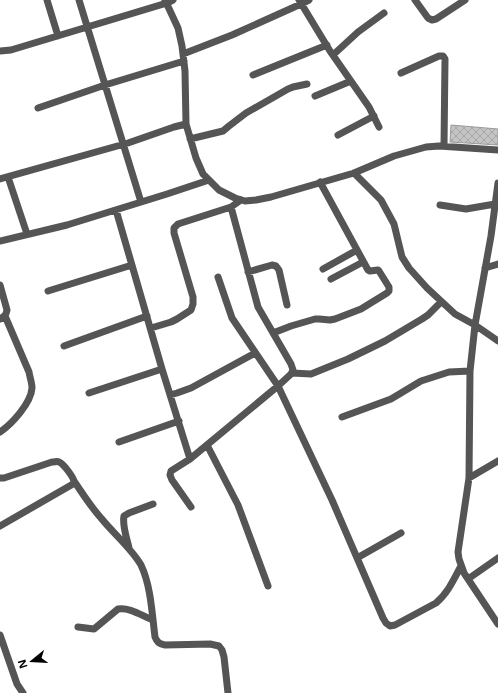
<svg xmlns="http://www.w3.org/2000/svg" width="498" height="693" font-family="'Open Sans',sans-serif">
<defs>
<pattern id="building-cross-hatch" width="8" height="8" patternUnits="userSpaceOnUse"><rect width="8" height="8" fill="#c4c4c4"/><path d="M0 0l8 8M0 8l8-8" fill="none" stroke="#a7a7a7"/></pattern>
</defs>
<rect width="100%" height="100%" fill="#fff"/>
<path fill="url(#building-cross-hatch)" stroke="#999" d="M451,125L498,129V145L450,142Z"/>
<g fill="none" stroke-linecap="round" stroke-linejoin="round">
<path stroke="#555" stroke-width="7" d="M47,0L58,36
M79,0L141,202
M165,0L178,28L182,46L185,71L186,124L196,158L203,174L219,190L235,198L245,201L256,200L271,197L354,173L394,156L426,147L439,146L498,150
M299,0L330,51L369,107L379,127
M415,0L428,18L432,20L436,19L465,0
M0,51L11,50L167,3L173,0
M183,54L232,35L301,4L309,0
M333,55L358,32L384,13
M401,73L439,56H443L445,59L444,146
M253,75L327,45
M315,96L351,81
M38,108L105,85L184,61
M338,135L374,116
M190,139L223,131L229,126L246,113L288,89L293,87L307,84
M354,173L381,200L394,224L402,257L409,268L427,288L455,314L475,325L498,341
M8,177L27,234
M0,179L128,143L174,127L186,124
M498,183L491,236L475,325L470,371L469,478L458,552L459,559L464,573L498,624
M440,205L466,209L495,204
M116,210L162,369L190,459
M0,241L67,225L167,194L209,180
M485,268L498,264
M323,269L357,250
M248,272L272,265L276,266L279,270L287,305
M218,277L232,318L278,386L332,500L383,618L386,623L390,626L395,625L436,603C448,593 454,579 461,566
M331,279L363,262
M0,285L7,310C6,315 5,316 0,319
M48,291L132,265
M151,328L171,322L177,319L191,310L193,304V297L174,233V228L178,224L231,207L241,200
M273,333L291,326L315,319H319L330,320L335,319L361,309L387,293L389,291V287L379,271L378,270L370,271L368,270L320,182
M64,346L147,316
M292,373L311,374L348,359L385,341L422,319L428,315L441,302
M89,393L162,369
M170,395L177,393L191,388L255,353
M342,417L391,399L421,381L449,372L470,371
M0,432C12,424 31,403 32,388C32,383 30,378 29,372L5,316
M119,442L179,421
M207,445L238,505L268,586
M0,478H4L52,462C55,462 57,461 59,462C64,464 73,477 74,481L73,484L0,526
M469,478L498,461
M74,481C83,494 91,507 101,518C113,533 132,549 141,565C151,586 152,614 155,637C157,642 159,644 165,645L210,644L219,646L222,650L224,657L228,693
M191,507L172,480L170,475L171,471L190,459L278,386L291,374L293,370L291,364L258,307L231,207
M129,548C127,538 122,526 124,516L129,513L153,504
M357,558L401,533
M468,579L498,558
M78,627L94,629L118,609C130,607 142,616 153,620
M0,635L17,684L23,693"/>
</g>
<g transform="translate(32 661) rotate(252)" stroke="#ffffff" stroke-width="3" paint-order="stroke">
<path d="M0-3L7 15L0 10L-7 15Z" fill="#000000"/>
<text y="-6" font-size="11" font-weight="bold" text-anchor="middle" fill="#000000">N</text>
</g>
</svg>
